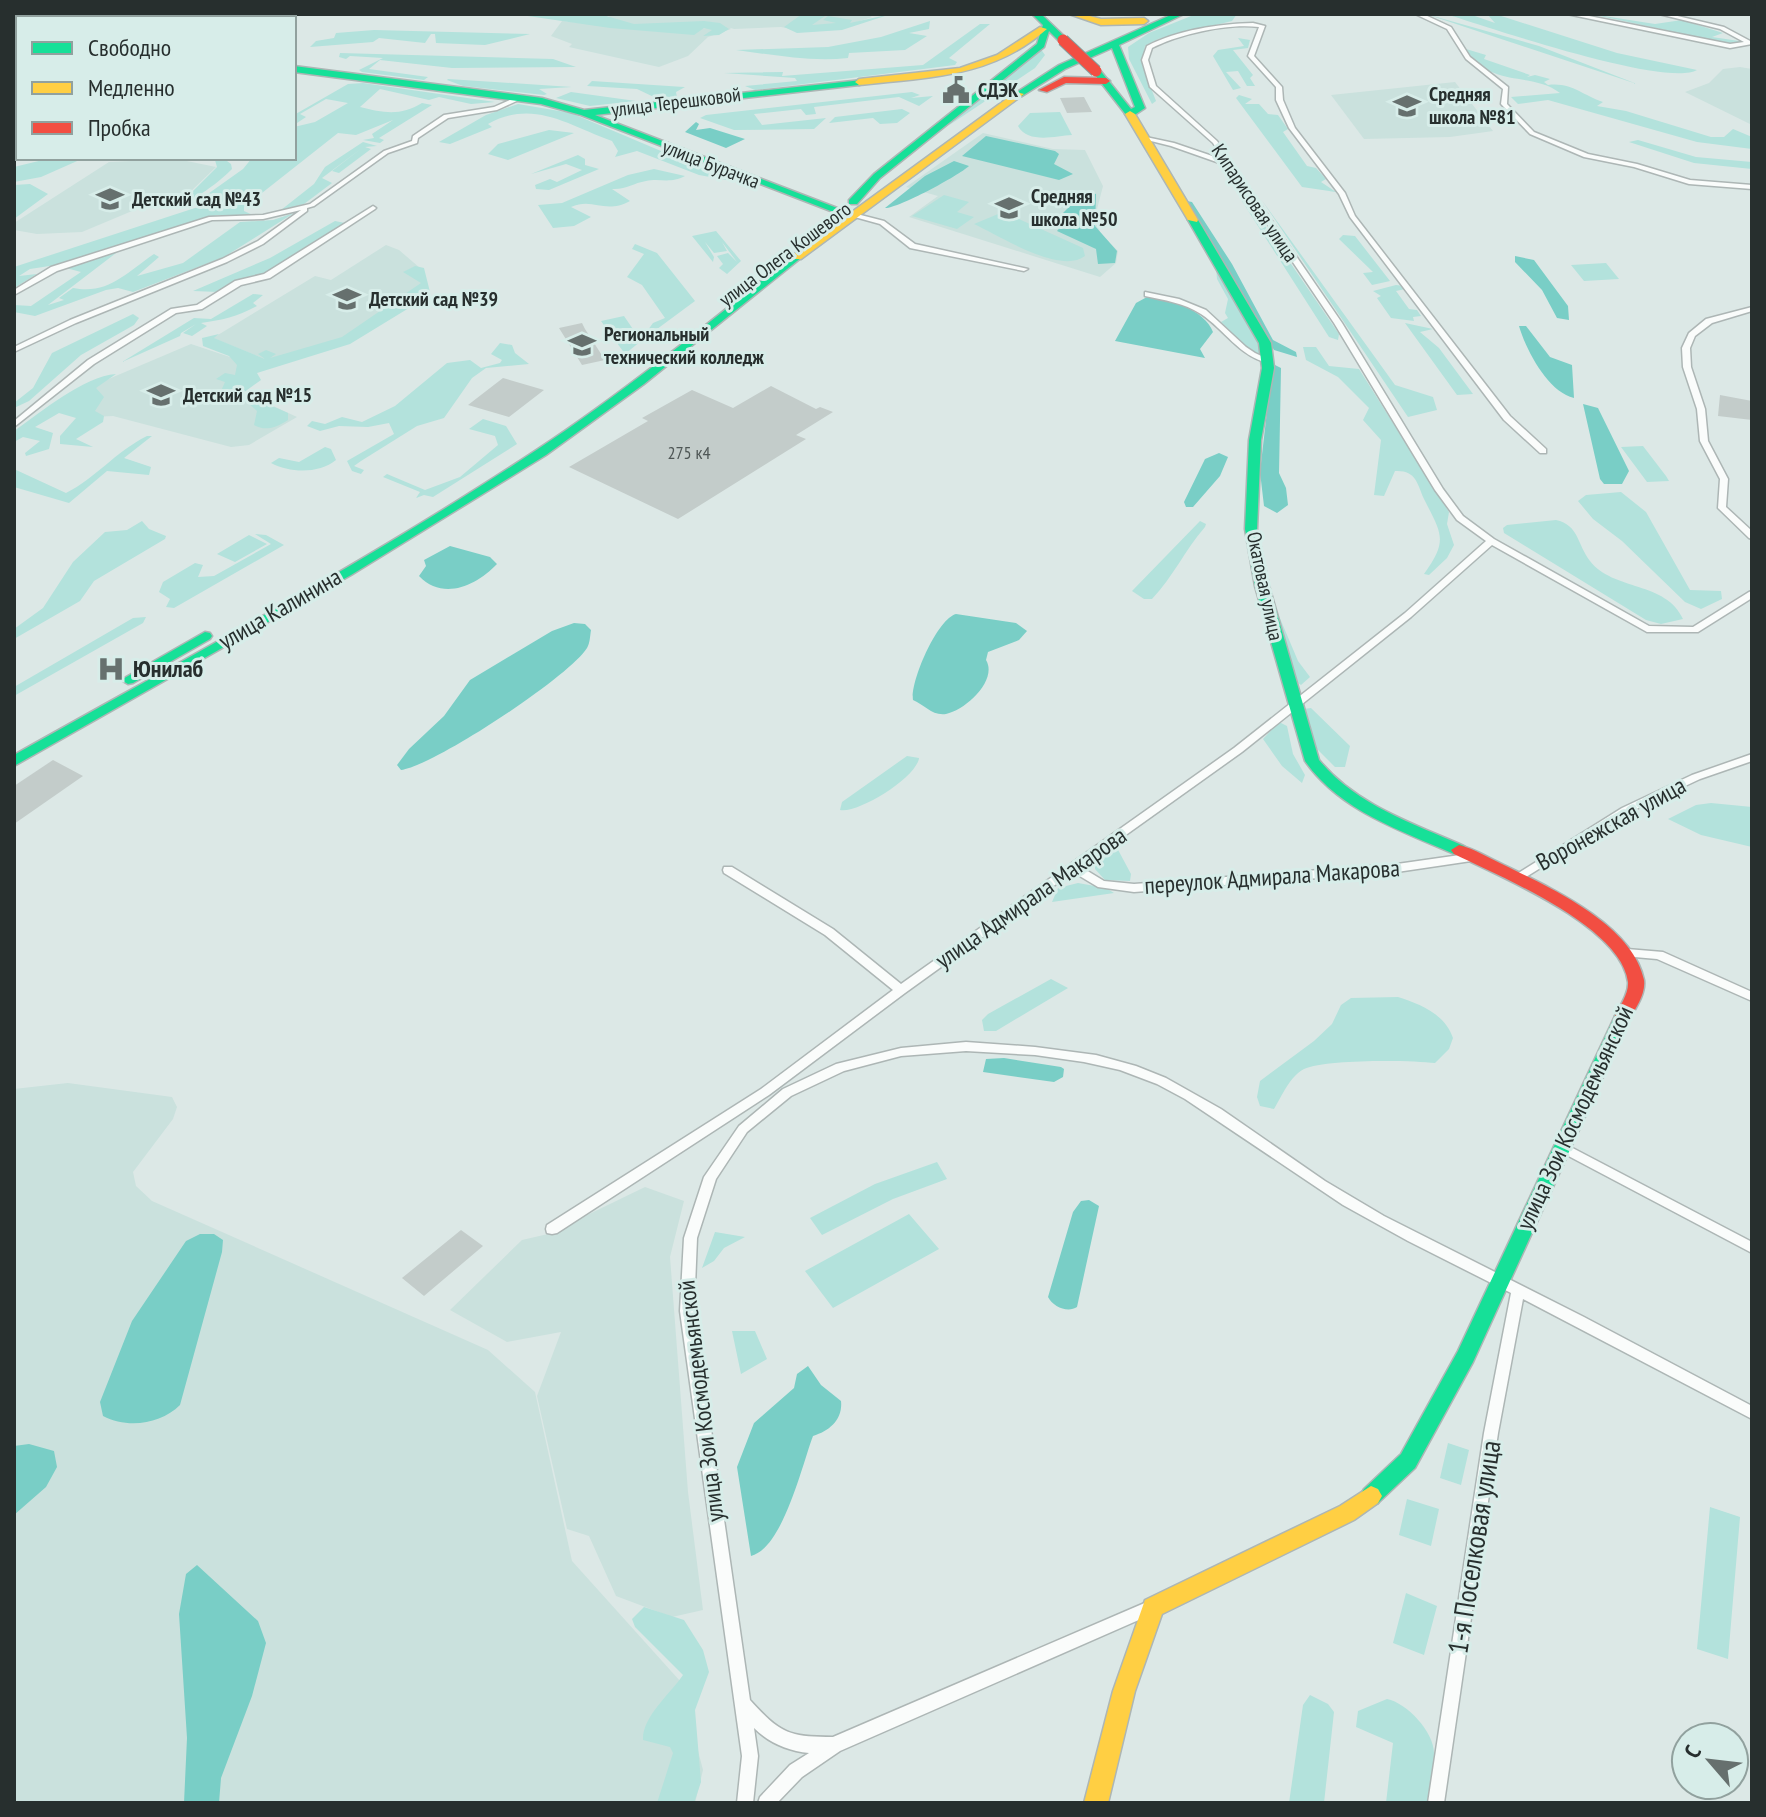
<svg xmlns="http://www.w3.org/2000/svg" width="1766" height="1817" font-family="'PT Sans Narrow',sans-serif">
<rect width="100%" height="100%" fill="#dce8e6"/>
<path fill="#cae1dd" d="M867,14L872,17L842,27L804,31L781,27L734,29L711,22L635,25L613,21L608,15Z
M562,21L663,32L728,26L731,29L708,37L688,56L659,67L569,47L572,44L551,36Z
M1740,67L1752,69V125L1685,92L1709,83L1723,69Z
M1455,82L1493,131L1450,137L1364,139L1331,95Z
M983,133L1053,149L1085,150L1103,186L1096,213L1100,233L1118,251L1116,263L1100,277L909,217L938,196L906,187Z
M177,159L216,167L188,194L144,206L82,232L37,234L14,230V223L109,162Z
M386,245L399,250L420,268L425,294L362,336L277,364L213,338L315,276L331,280Z
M191,344L248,363L234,382L245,393L297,417L249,445L231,447L113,416L92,417L85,389Z
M68,1083L172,1097L177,1107L173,1119L133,1172L136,1186L152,1201L488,1350L535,1392L572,1561L680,1681L703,1770L695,1803H14V1089Z
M645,1187L684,1201L670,1257L688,1492L703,1610L672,1617L616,1596L589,1536L567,1529L537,1396L561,1332L507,1342L450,1310L522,1240L548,1234Z"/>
<path fill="#b3e2dc" d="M514,14L603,15L634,24L704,21L720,23L729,29L719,35L703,36L712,30L704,28L694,35L610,28Z
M802,14L825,16L812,25L836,23L823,20L828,16L852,20L850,23L891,14L842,30L797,33L784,27Z
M1196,14H1237L1232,21L1158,39L1145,46L1142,65L1156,101L1152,104L1129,59L1128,47L1149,33Z
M1426,14L1539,46L1637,84Z
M1446,14H1469L1495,23L1487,14H1495L1617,53L1697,70C1667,88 1487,27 1446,14Z
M1591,14L1655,24L1682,20L1723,33L1712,37L1746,42L1730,44Z
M930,21L929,29L909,33L927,36L905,50L849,53L848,58C811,62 774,55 736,50L828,47L881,37Z
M980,24H990L949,58L957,62L955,65L755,90L745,86L797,81L795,78L724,73L783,72L782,76L923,65Z
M374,30L530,34L485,45L436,43L435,34H431L425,43L379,38L373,42L310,47L316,41L334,38L336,33Z
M1238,38L1250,40L1248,48L1233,50L1253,75L1250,78L1255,86H1247L1238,71L1226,72L1241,88L1233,90L1213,56L1218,50L1244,46Z
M1040,48L1045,55L1035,68L948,126Z
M1466,49L1486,55L1484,59L1530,75L1527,77L1535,75L1550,79L1544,82L1548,85C1571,82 1582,95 1603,102L1597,106L1626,111L1711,137H1724L1733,129L1752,137V149L1697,142L1548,100L1518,104L1511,97L1560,93C1532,71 1490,89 1466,49Z
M340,53L553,59L576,67L452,68L380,60L369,69L428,77L424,80L362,72L359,70L383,58L350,56L346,59L339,57Z
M447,80L448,79L572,87L539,89L547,94L544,95L463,86Z
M592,81L684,87H685L676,92L677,98L658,99L637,89L587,86Z
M363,83L495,102L471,104L439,97L429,100L380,89L360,107C384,113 401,116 422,103L432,105L379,138L384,140L380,143L363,140L374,138L372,134L393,120L356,135L338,133L244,207V211L255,216L217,215L56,265L30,269L19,276L37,274L14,288V267L198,207L205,196L243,169L252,158H294V127L315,122L348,103L326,99L300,114L306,117L294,125V115L348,84Z
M571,92L636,101L590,106L556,98Z
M912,92L920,95L911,98L933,96L919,106L899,97L814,107L816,114L806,115L801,109L754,114L762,125L826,118L814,129L734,130L700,118L706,115Z
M1239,95L1252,99L1245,104H1259L1268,114L1278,115L1288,129L1283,132L1307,166L1316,168L1326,179L1321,182L1336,192L1302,187L1236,98Z
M518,104L571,113L732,181L699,175L637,151L615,157L618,151L612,141C566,124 533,99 488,124L492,127L450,144L439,142L486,115Z
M902,109L910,113L897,123L880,124L873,118L829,123L835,117Z
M1060,112L1072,135C1055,136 1028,144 1018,126L1030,113Z
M549,130L574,133L508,160L488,154L498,144Z
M1638,140L1696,157L1752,162V169L1694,163L1629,142Z
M363,142L377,146L365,147L371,149L339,173L332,171L362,148L322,178L332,183L304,204L281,210L314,184L325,167Z
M578,155L585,159V165L599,169L549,190L536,189L535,185L550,179L557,182L582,170L566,164L531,174Z
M51,158H84L41,177L14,182V167Z
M223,158L231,164L232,169C216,185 178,215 155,206L189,195L217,167L215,160Z
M654,169L685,176C670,184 660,178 646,181C633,183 626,190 612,189L630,201C604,215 594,197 571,207L591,217L574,226L553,228L538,205L562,203L628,175Z
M30,184L48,194L14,219V185Z
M944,195L969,202L957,212L974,217L957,229L912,216Z
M1261,199L1395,385L1433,397L1437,410L1408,417Z
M1178,200C1197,228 1261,326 1260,355L1253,354L1221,322L1228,318L1225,313L1228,299L1217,279L1216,267Z
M1242,201H1248L1339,334L1338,340L1329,337Z
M1003,212L1083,248L1085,256C1060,275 1000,236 974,224Z
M294,213L224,257L133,292L118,288L106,290L35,316L14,312V305L31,306L81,272L66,268L120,250L48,305L64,300L59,298L73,288C108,295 126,273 154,254L159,257L137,276L183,263L240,222L273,220Z
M335,221L345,223L265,275L219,292L193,291L270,258Z
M716,231L741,261L727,274L719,268L723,264L717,256L728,253L737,262L722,242L727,251L714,253L705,242L714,257L713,262L692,236Z
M1343,235L1355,236L1390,281L1372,285L1363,273L1373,272L1339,239Z
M635,244L657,253L695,301L649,335L645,334L653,323L665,318L642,285L627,277L644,254L632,249Z
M1606,263L1619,279L1584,281L1571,265Z
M415,266L424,268L430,292L427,297L350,344L257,373L261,380L243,393L288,413V420C277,427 266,432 254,425L257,411L248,403L221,391L225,382L216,379L225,373L235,375L237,365L229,356L203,346L202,338L219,334L214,338L265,359L258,354L266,350L276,354L270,358L342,337L421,283L403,272Z
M1396,285L1404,286L1405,289L1396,291L1409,309L1417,310L1421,316L1413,317L1414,321L1391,318L1377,298L1381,296L1373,291Z
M253,294L263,295L253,303L257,306C237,317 223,320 201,323L207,326L192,336L183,333L196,324L181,333L180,336L122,362L194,318L211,319Z
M133,314L139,318L134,325L81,355L29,401L14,408V403L33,388L52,353Z
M624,316L641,341L625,354L601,321Z
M1405,323L1433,329L1420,332L1439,348L1473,394L1457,395Z
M500,343L512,345L515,353L529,364L486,368L472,378L444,418L417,426L361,461L354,466L364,470L361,474L352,471L347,461L394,434L389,423L368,427L339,426L320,431L307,426L312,421L325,424L342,417L362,422L395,406L447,363L470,360L481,368L500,363L502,360L491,354Z
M1303,347H1316L1329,366L1359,369L1449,512L1447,524L1454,545L1447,558L1429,575L1424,574C1449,540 1441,533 1424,499C1417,483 1416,470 1395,471L1384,496L1374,495L1381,440L1363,420L1369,408L1338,377L1306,360Z
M116,374L96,388L104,397L95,411L104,416L103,422L76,439L93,447L60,444V436L76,418L59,413L35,427L53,433L49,449L26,456L25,453L40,441L23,437L14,442V431C40,413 84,376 116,374Z
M483,419L506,426L517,444L433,497L424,495L416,498L420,492L383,477L387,474L425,490L460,477L498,445L495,436L469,429Z
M147,436H152L124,458L151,467L149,475L107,471L69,503L14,487V469L66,493C96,478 115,452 147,436Z
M1643,446L1666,476L1669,481L1647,482L1621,447Z
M325,447L331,449L336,460C319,474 290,473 271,463L279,458L299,462Z
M1621,492L1646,512L1690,590L1721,591L1722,599L1701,609L1685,602L1622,541L1593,519L1578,501L1586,495Z
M1556,520C1579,525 1577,544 1590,561C1613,591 1666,581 1683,619L1661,624L1646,620L1504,533L1503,528L1507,525Z
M142,521L149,529L166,536L165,539L94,581L80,601L14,639V629L43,608L73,562L105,532L127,530Z
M1200,521L1206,524L1205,527C1185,550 1173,577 1152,599H1144L1132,591Z
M255,534L266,535L284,545L174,608L166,607L170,599L159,592L163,582L195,563L203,565L198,577L214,576L271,544Z
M249,535L267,544L235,562L217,554Z
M1271,597L1298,661L1310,677L1301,685L1295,681Z
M146,617L143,623L14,696V687L133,618Z
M1311,708L1350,746L1345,767H1335L1316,748L1303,709Z
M1279,722L1287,726L1293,754L1305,775L1302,783L1282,766L1263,739Z
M907,756L919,758C917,777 858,814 840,810L842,802Z
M1711,803L1752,807V847L1701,835L1668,819L1696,805Z
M1116,846L1131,874L1130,881L1105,880L1095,869V858Z
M1078,883L1106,888L1114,893L1052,902L1058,888Z
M1051,979L1068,988L996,1031H984L982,1020L988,1014Z
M1398,997C1420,1004 1445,1014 1453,1038L1449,1049L1435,1063C1410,1060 1326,1059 1304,1069C1290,1076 1282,1096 1274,1109L1260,1106L1257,1097L1260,1081L1314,1041L1332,1024L1341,1005L1351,998Z
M937,1162L947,1179L893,1199L822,1235L810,1218L875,1184Z
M909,1214L939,1249L833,1308L805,1271Z
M715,1232L745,1237L724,1248L714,1261L702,1268Z
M732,1331H755L767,1359L741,1374Z
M1448,1443L1469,1450L1461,1485L1440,1478Z
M1407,1499L1439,1509L1431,1546L1399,1535Z
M1710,1507L1740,1517L1728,1659L1697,1649Z
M1406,1593L1437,1606L1424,1655L1393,1643Z
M644,1607L684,1620L703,1650L709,1672L695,1710L701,1782L694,1803H657L673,1753L670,1747L643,1740C642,1717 670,1694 683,1675L635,1627L632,1619Z
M1310,1695L1328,1704L1334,1712L1324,1803H1289L1303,1705Z
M1387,1699C1407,1703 1434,1732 1434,1753C1434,1769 1429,1787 1427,1803H1386L1393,1743L1356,1727L1358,1711Z"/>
<path fill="#79cec6" d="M696,122L699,124L696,130L710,128L745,139L726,148L685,132Z
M986,136L1055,151L1059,154L1054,164L1073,174L1059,180L962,156Z
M954,161L969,166C958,176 897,209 885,208L925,176Z
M1085,191L1096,194L1095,226L1117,251L1115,263L1098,264L1096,249L1057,231L1063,224L1055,221Z
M1187,201L1192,202L1232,264L1273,340L1296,352L1297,357L1274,350Z
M1515,256L1534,260L1568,306L1569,320L1557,318L1542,290L1515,262Z
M1147,297C1169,298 1205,310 1213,332L1200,349L1205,358L1115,341L1136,303Z
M1519,326H1526L1550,357L1572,365L1574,398C1548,392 1526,350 1519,326Z
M1275,365L1281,368L1279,473L1286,488L1288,505L1277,513L1264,506L1260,472L1272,368Z
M1583,404L1598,408L1629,471L1622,484H1604L1600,479Z
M1219,453L1228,457L1220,476L1193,507H1186L1184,502L1205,459Z
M450,546L490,557L497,564C476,586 443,601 419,576L426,566L424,560Z
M956,614L1016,623L1027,631L1019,640L988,652L986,660C998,680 966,710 946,714C932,716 925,705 913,700C910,682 937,619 956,614Z
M574,623L585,624L591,630C590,636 590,643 587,648C570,676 434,766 401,770L397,765L409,749L444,716L470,680L552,631Z
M1004,1058L1061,1067L1064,1069L1063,1077L1054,1082L983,1072L986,1059Z
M1089,1200L1099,1206L1077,1307C1068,1313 1053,1307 1048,1297L1073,1212L1081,1201Z
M200,1234H214L223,1240L222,1252L180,1405C161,1424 128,1429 103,1416L100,1402L132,1321L186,1241Z
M808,1366L821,1385L841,1401C843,1419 830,1431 813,1436C802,1465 783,1548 751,1556L737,1467L754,1423L794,1388L797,1374Z
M29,1444L54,1451L57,1467L46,1487L14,1515V1446Z
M197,1565L258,1621L266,1643L252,1696L221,1778L219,1803H184L187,1738L179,1614L186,1574Z"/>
<path fill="#c3ccca" d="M1084,97L1092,112L1067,113L1060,98Z
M582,323L585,329L605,360L582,365L559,328Z
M503,378L544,390L509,417L468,405Z
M771,386L816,409L820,407L833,412L796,435L806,439L678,519L569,467L648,421L642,418L692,390L733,408Z
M1720,395L1752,401V420L1718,416Z
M53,760L83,776L14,824V786Z
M461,1230L483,1246L424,1296L402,1278Z"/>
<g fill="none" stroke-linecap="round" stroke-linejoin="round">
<g stroke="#adb6b5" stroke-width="3">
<path id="street" d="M1415,14H1423L1451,27L1470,57L1508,87L1507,104L1534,132L1588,154L1637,164L1690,180L1752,185V189L1689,184L1634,167L1584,157L1530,134L1501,104L1503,89L1466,59L1447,29Z
M1567,14H1579L1730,44L1744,42L1720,29L1659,14H1669L1724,27L1752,42V44L1730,48Z
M1253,23L1265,26L1254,56L1282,87L1283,100L1295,128L1345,193L1355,216L1510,416L1546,449V453H1540L1504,420L1350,217L1339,194L1289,128L1276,100V87L1248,56L1259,27C1228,23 1179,34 1152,48L1148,60L1156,86L1217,141L1342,323L1443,489L1463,516L1494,539L1649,626L1693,627L1749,592L1752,591V598L1698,632H1647L1492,545L1411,617L1242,752L1081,867L1104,881L1134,884L1397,864L1474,853L1479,857L1478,860L1397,872L1134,892L1098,887L1073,872L905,993L769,1095L557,1233L552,1234L547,1233L546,1229L547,1225L761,1089L893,990L825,935L724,873L723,870L724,867H732L833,929L901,984L1234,748L1405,613L1486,541L1457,520L1435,490L1334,323L1228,166L1171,146L1143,139L1146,137L1174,143L1224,160L1213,143L1150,87L1142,60L1147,46C1178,30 1218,24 1253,23Z
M519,96L522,98L521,99L497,110L448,118L418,138L417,143L388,153L314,206L307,208V211L263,244L227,262L76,323L14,352V347L70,320L222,259L258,241L301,210L263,219L212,220L57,271L14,295V290L51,267L209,217L263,215L310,204L384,151L412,141L413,136L444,115L494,107Z
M18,136V140L14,141V137Z
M373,206L376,208L375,209L270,278L241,285L202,309L176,313L94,364L14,427V421L88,360L171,309L197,305L235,281L264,274Z
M853,213L884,221L915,244L1028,269L1024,271L910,248L880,224L851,216V214Z
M1145,292L1179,299L1206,310L1246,347L1255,353L1272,361L1268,363C1239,356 1225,330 1201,314C1184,303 1164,300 1145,296Z
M1752,307V311L1712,323L1695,336L1690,348L1691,367L1705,409L1708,441L1728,479L1726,507L1752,531V539L1749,538L1718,508L1720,479L1700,441L1697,409L1683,367L1682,348L1689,333L1706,319Z
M1752,754V761L1700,779L1630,812L1521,880H1513L1512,877L1622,808L1692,775Z
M1627,949L1663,952L1752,992V1001L1657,959L1623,956L1621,953Z
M966,1042L1035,1047L1096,1055L1136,1066L1166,1078L1221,1109L1325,1181L1384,1216L1584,1317L1752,1406V1419L1523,1299L1498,1433L1444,1803H1428L1484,1433L1511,1293L1408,1241L1343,1205L1185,1099L1157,1084L1120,1070L1084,1062L1035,1055L966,1051L901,1056L844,1071L791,1096L747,1132L716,1179L697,1238L694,1311L750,1700C780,1733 788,1737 833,1737L1147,1602L1152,1600L1157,1602L1160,1607L1157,1612L840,1751L802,1777L777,1803H758L760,1797L790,1765L809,1753C788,1751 769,1743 754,1728L758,1756L753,1803H737L742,1756L680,1311L684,1238L704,1177L739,1126L783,1089L836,1064L901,1048Z
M1563,1143L1752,1242V1253L1559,1151L1557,1148L1559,1145Z"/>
</g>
<g stroke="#adb6b5" stroke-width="3">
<path id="fast" d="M1032,14H1041L1066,38V42H1060L1049,31L1044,47L880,178L857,204H849V200L874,174L1037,44L1043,25Z
M1173,14H1184L1119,45L1145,108L1133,116H1127L1092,71L1099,69L1131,109L1135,107L1112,48L1065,69L1022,96L1014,94L1059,65Z
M294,66L542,98L584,110L862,80V84L859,85L595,115L845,211L836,213L581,115L541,104L294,72Z
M18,122V128L14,129V123Z
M1193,217L1198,220L1271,343L1274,368L1261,440L1257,529L1269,586L1319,760C1356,805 1412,823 1464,846L1467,850L1464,854H1454C1400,830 1340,811 1305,761L1255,586L1245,529L1249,440L1262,368L1259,343L1188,220Z
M793,255L802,257L644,384L546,455L351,575L14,766V755C190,656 369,561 538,449C627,390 710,322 793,255Z
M205,632L210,633L212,636L210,639L133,683L128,684L121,680Z
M1623,1010L1629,1012L1631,1016L1473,1362L1415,1468L1378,1503L1371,1506L1364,1503L1360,1496L1364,1489L1401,1454L1458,1351L1615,1016L1617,1012Z"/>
</g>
<g stroke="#adb6b5" stroke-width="3">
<path id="slow" d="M1069,14H1082L1101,19L1144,18L1148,21L1144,24L1101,25Z
M1040,27L1047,29C991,78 929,77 859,85L855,82L859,79L960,68L997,55Z
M1016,92L1024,94L801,259H793V255Z
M1130,111L1135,114L1198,220L1197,222L1188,220L1125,114Z
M1371,1486L1378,1489L1382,1496L1378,1503L1354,1520L1162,1614L1135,1691L1108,1803H1084L1113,1691L1145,1600L1340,1506Z"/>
</g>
<g stroke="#adb6b5" stroke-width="3">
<path id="jam" d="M165,14H173L170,18H162Z
M1064,77L1106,78L1110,81L1106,84L1066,83L1047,92L1039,90Z
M1459,845C1475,849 1489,858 1504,865C1551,888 1633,925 1644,980C1646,994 1635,1009 1629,1020H1617L1615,1016C1620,1006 1629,993 1628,982C1621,926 1499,876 1454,854L1451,850Z"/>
</g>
<use href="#street" fill="#fafcfb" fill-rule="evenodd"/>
<use href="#fast" fill="#16e098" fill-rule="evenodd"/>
<use href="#slow" fill="#ffcf43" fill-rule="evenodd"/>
<use href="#jam" fill="#f24e42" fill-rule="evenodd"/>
<g stroke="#879d9b" stroke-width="13" stroke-linecap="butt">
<path id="jam-bridge" d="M1063,40L1096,71"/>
</g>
<use href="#jam-bridge" stroke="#f24e42" stroke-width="11"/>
</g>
<defs>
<g id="civic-bare" transform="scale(2.16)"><path d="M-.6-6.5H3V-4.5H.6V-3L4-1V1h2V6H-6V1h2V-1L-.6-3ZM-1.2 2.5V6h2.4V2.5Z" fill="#66706e" stroke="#d7ede9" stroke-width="2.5" paint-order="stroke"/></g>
<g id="school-bare" transform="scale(2.16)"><path d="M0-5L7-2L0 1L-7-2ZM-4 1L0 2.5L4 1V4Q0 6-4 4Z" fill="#66706e" stroke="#d7ede9" stroke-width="2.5" paint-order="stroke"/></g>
<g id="university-bare" transform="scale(2.16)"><path d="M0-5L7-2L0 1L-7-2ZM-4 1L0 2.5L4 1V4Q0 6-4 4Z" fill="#66706e" stroke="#d7ede9" stroke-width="2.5" paint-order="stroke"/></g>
<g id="hospital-bare" transform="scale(2.16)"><path d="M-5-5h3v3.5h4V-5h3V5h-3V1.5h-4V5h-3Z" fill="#66706e" stroke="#d7ede9" stroke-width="2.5" paint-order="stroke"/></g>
</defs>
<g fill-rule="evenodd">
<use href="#civic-bare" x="956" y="90"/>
<use href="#school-bare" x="1407" y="106"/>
<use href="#school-bare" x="110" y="199"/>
<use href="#school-bare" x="1009" y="208"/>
<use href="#school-bare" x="347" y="299"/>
<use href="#university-bare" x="582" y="345"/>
<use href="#school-bare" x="161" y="395"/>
<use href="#hospital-bare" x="111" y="669"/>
</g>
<g text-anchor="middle" stroke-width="6" stroke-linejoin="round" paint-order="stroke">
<g font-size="18" fill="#4e5655">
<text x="689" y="459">275 к4</text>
</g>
<g font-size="20" font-weight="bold" fill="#272f2e" stroke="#d7ede9" text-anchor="start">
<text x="978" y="97">СДЭК</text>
<text x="1429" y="101">Средняя<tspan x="1429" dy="23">школа №81</tspan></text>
<text x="1031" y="203">Средняя<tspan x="1031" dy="23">школа №50</tspan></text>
<text x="132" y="206">Детский сад №43</text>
<text x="369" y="306">Детский сад №39</text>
<text x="604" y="341">Региональный<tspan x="604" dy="23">технический колледж</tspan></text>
<text x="183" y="402">Детский сад №15</text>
</g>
<g font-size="20" fill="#272f2e" stroke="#d7ede9">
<text transform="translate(676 102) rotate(-7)" y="7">улица Терешковой</text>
<text transform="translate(711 164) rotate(21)" y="7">улица Бурачка</text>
<text transform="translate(1255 203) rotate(56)" y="7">Кипарисовая улица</text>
<text transform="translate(785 254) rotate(-37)" y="7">улица Олега Кошевого</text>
<text transform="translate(1265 586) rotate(78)" y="7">Окатовая улица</text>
</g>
<g font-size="24" fill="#272f2e" stroke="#d7ede9">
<text transform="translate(280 609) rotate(-30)" y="8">улица Калинина</text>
<text transform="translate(1611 824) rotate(-29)" y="8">Воронежская улица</text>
<text transform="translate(1272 877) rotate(-4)" y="8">переулок Адмирала Макарова</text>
<text transform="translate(1031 898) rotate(-35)" y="8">улица Адмирала Макарова</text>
<text transform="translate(1575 1118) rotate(-65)" y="8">улица Зои Космодемьянской</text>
<text transform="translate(701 1401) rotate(-97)" y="8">улица Зои Космодемьянской</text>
</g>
<g font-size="24" font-weight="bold" fill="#272f2e" stroke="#d7ede9" text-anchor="start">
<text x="133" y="677">Юнилаб</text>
</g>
<g font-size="28" fill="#272f2e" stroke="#d7ede9">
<text transform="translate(1474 1547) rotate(-81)" y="10">1-я Поселковая улица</text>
</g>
</g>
<rect width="1766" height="1817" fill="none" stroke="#272f2e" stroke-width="32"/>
<rect x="16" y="16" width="280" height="144" fill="#d7ede9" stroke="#91a19e" stroke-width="2"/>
<rect x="32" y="42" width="40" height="12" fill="#16e098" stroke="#91a19e" stroke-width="2"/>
<text x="88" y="56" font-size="24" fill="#272f2e">Свободно</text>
<rect x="32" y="82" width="40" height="12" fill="#ffcf43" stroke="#91a19e" stroke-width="2"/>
<text x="88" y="96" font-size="24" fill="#272f2e">Медленно</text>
<rect x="32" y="122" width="40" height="12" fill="#f24e42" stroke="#91a19e" stroke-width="2"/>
<text x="88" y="136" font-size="24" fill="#272f2e">Пробка</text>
<g transform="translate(1710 1761) rotate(298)"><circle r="38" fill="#d7ede9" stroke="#91a19e" stroke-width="2"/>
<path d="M0-6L14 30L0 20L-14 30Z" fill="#66706e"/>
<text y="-12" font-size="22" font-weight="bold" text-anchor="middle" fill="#272f2e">С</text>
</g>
</svg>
